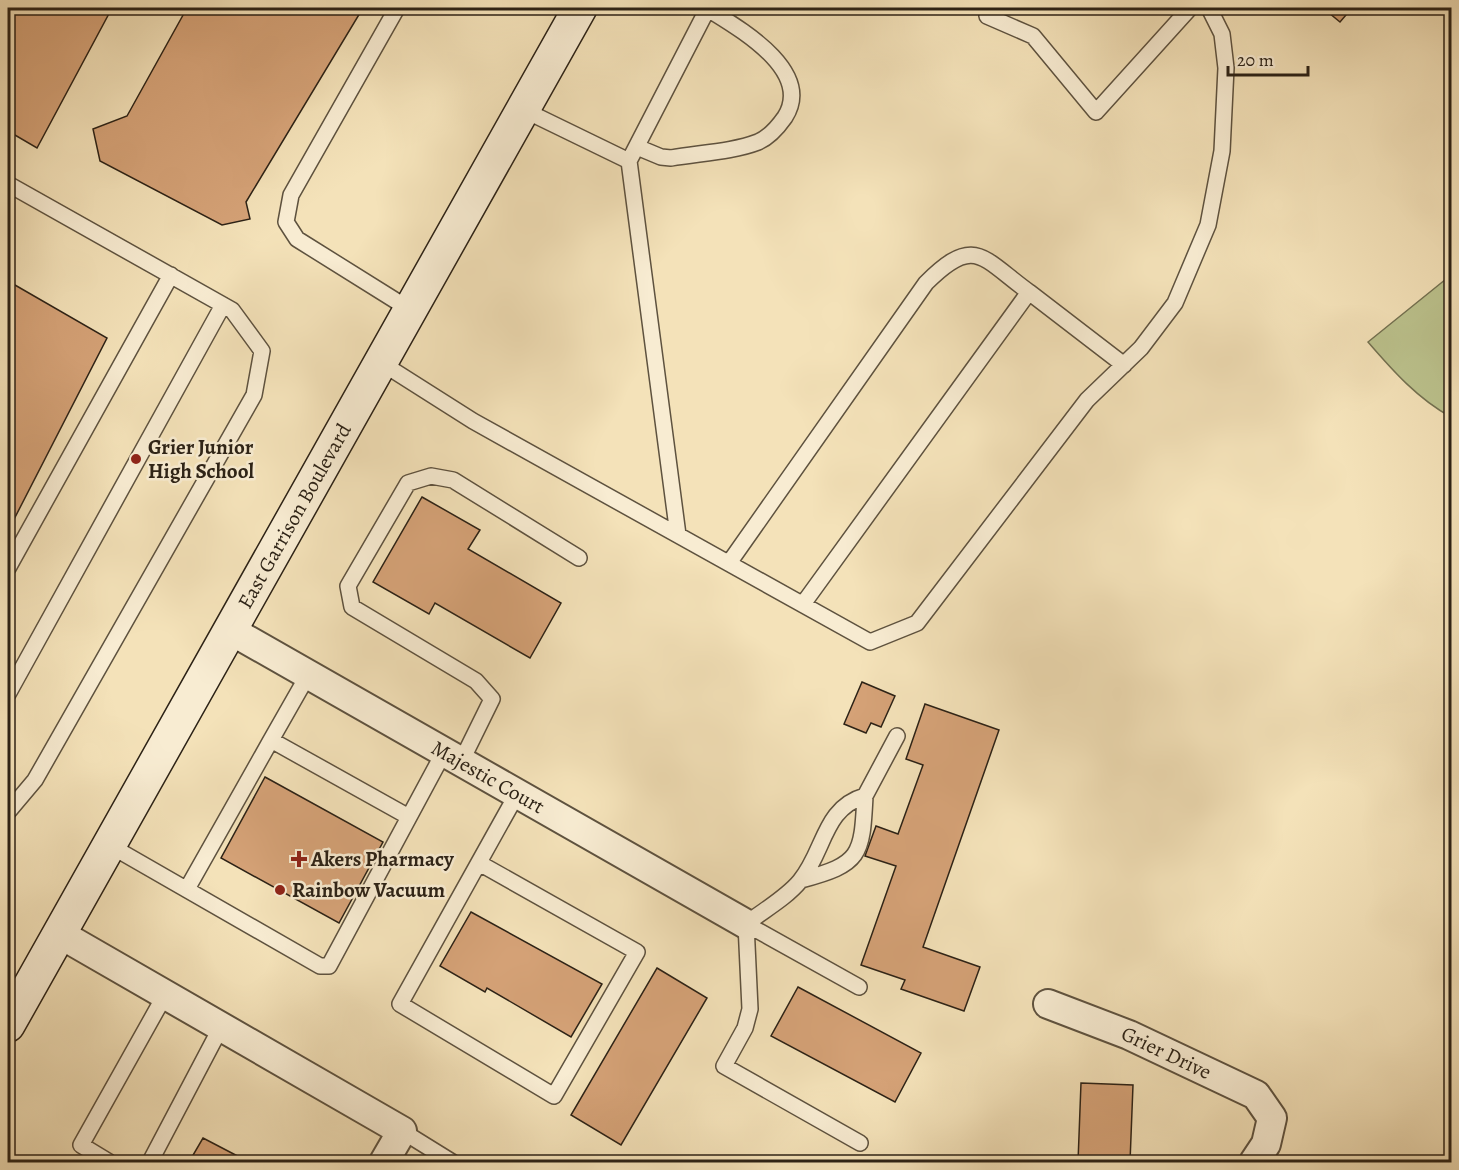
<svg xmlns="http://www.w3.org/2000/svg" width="1459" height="1170" font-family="Alegreya,serif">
<rect width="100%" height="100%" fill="#f4e2b9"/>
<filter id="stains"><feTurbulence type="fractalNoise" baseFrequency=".00333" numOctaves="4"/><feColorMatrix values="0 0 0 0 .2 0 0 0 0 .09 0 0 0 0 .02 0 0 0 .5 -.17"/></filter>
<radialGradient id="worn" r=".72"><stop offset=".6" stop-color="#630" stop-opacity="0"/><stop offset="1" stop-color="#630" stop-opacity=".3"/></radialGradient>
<path fill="#bcc38e" stroke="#747252" stroke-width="1.5" d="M1451,275V417C1418,399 1393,371 1368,342Z"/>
<path fill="#d5a277" stroke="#2c2216" stroke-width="1.5" d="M8,8H112L37,148L8,131Z
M187,8H363L246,202L250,219L222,225L100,161L93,129L127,116Z
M1323,8H1352L1340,22Z
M8,281L107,338L8,531Z
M422,497L480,530L468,549L561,603L530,658L435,603L429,614L373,582Z
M862,682L895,696L881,727L871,723L866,733L844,724Z
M925,704L999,730L923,947L980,967L964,1011L901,989L905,980L861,965L896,866L865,856L876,826L898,834L923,765L906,759Z
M265,777L383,842L339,923L221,858Z
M471,912L602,984L571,1037L487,988L485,992L440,966Z
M657,968L707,998L621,1145L571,1115Z
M798,987L921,1053L895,1102L771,1036Z
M1081,1083L1133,1085L1130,1162H1078Z
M203,1138L249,1162H189Z"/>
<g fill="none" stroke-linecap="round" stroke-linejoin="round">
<g stroke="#5e523f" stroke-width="18">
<path id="service" d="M397,8L291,195L286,222L297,239L409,309
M994,8L987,16L1033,36L1096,112L1190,8
M522,109L629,161L708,8
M637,147L661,157L671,158C699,153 732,152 758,142C770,137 778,127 785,117C814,71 740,29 708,9
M629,161L678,535
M8,184L232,310L262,351L254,395L35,780L8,812
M1029,292L1124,365
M380,362L473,421L870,642L917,623L1087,400L1141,348L1175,303L1208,225L1222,151L1226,68L1222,34L1209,8
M729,563L926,283C975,234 982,258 1029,292L803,604
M8,568L171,275
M8,694L223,305
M271,740L308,675
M461,762L492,699L476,681L352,607L348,586L408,483L431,476L453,480L579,558
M109,845L320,966H329L444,752
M479,863L637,952L554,1096L400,1004L517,794
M801,880C861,864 862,856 865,796
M187,889L271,740L409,817
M746,924L750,1009L745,1028L724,1066L860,1143
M746,924C764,910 786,898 800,881C825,851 823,808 865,796L897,736
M746,924L859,987
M402,1131L452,1162
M109,1162L81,1145L165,995
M150,1162L221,1027"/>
</g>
<g stroke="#5e523f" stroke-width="32">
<g id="minor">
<path id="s1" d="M230,630L746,924"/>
<path d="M60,934L402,1131L384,1162"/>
<path id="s2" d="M1048,1004L1129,1035L1256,1095L1272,1118L1266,1144L1254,1162"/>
</g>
</g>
<g stroke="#2c2216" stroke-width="36">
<g id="secondary">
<path id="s3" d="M8,1025L580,8"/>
</g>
</g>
<use href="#service" stroke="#f8ecd2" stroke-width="15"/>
<use href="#minor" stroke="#f8ecd2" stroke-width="28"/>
<use href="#secondary" stroke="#f8ecd2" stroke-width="33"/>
</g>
<g fill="#8f2418" stroke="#f8ecd2" stroke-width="2">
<circle cx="136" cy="459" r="6"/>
<path d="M296 850h6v6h6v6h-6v6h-6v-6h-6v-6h6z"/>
<circle cx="280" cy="890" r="6"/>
</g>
<g text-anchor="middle" stroke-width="5" stroke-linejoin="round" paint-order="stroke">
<g font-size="21" font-weight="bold" fill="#2c2216" stroke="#f8ecd2" text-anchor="start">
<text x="148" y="454">Grier Junior<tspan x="148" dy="24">High School</tspan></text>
<text x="311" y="866">Akers Pharmacy</text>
<text x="292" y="897">Rainbow Vacuum</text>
</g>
<g font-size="21" fill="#2c2216" stroke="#f8ecd2">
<text dy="7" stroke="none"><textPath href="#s3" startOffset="584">East Garrison Boulevard</textPath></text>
<text dy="7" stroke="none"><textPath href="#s1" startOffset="297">Majestic Court</textPath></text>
<text dy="7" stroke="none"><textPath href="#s2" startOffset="128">Grier Drive</textPath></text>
</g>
</g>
<rect width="1459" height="1170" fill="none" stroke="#f4e2b9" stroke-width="30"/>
<rect x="9" y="9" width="1441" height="1152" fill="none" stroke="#2c2216" stroke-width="3"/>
<rect x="15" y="15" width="1429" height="1140" fill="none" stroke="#2c2216" stroke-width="1.5"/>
<path d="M1228 66v9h80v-9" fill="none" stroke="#2c2216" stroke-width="3"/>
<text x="1237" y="66" font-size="18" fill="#2c2216" stroke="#f8ecd2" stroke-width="4.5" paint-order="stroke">20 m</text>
<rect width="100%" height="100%" filter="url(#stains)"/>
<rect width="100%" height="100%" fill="url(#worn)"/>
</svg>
